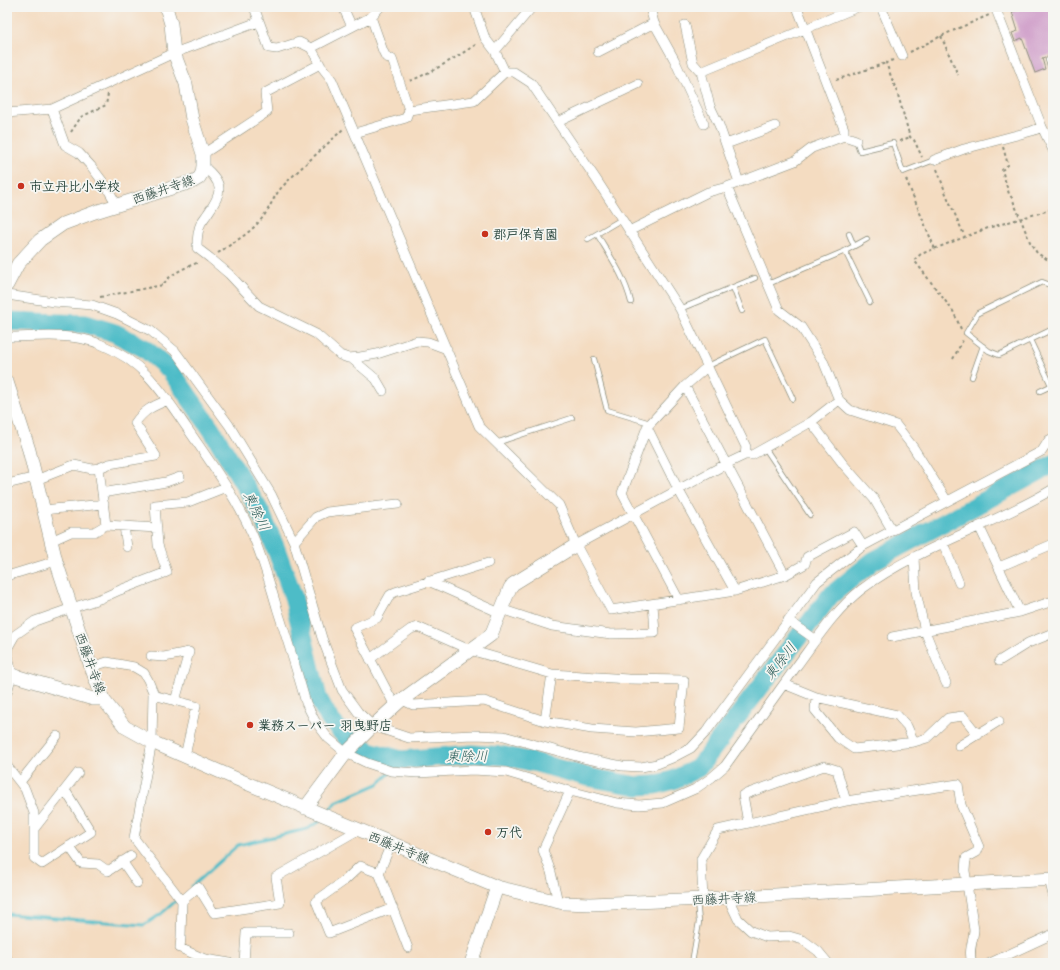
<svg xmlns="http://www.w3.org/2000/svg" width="1060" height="970" font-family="'Comic Neue','Klee One',sans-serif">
<rect width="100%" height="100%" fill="#f6f6f2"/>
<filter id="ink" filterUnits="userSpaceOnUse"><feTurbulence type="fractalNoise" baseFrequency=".025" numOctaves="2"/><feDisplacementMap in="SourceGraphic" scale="8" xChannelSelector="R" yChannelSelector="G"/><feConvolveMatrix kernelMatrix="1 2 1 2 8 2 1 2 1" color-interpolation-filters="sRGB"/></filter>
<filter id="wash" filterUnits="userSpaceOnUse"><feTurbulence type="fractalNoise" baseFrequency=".012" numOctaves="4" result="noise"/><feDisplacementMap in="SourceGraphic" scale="16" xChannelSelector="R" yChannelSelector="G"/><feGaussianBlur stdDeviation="0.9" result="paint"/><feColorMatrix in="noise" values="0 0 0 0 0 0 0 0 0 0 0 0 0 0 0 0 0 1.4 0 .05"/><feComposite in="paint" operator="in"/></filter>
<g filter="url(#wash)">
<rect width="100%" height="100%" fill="#f4dcc1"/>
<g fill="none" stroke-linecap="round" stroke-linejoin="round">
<path stroke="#4ebcc7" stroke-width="3" d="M393,769L401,760
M327,813L336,802L378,784L390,773
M192,886L238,845L307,829L319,822L322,818
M7,914L144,925L161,914L178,899"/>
<path stroke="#4ebcc7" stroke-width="19" d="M7,321L86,324L115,333L144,348L170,370L212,430L261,513L276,549L293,596L318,698L330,720L348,739L372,752L401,760L472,754L505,756L537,763L588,777L637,786L655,785L673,780L698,768L830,596L873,561L1053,464"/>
</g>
<g id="blocks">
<path fill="#c98fc2" d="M1026,7H1053V54L1042,58L1045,69L1035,73L1022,38L1015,41L1012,33L1018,31L1012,12Z"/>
</g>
</g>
<g filter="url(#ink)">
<use href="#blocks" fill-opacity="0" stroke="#8a8c7a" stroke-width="1"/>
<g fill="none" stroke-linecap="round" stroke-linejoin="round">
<g stroke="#8a8c7a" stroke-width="6">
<path id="lane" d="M1048,60L1053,74
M856,140L860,151L893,143L903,172L934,160
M597,234C610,256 625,277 631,302
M849,234L854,246
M588,239L622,219
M845,251L870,302
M768,284L845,251L867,239
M733,287L742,311
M1053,288L1050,285L1042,282L978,313L966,333L989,351L999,355L1053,329
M680,309L755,278
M1030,340L1051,385
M594,359L607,410L650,423
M708,366L765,339L793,399
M972,377L983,346
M1040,391L1053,385
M496,443L572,418
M765,448L810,515
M692,963L699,922L697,901"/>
</g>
<g stroke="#8a8c7a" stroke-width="10">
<path id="street" d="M254,7L269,48L277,49L299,42L311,48L321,66L332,80L479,426L559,505L576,545L611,610L735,591L785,575L685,386
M343,7L352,27
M474,7L485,38L495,51L505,72H514L531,83L596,179L680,309L746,447L745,455
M650,7L654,23L674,59L704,124
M797,7L844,129V136
M881,7L902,56
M995,7L1042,127L1053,150
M685,25L693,63L701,72L710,106L719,125L739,182
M311,48L371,17L380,7
M495,51L532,7
M598,52L654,23
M701,72L858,7
M52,109L65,145L79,153L91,166L106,186L117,205
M409,110L474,101L505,72
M7,113L52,109L174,53L258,22
M558,122L638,84
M355,133L406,118L409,110L392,59L386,57L383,51L371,17
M726,144L775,126
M203,154L267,112L265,93L320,64
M934,160L964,149L1032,131L1042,127
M203,166C224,183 223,192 208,213C206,216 203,220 201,223C197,231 197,240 197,248L210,258L229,274L259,306L316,334L340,355L348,358L360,357L377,354L417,341L428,342L447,349
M727,187L779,310L801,327L824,363L839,400L850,410L896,425L913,447L947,501
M629,231L708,192L727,187L795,161L812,148L844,136L856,140
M7,295L54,302L92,305L117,314L151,331L175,351L229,425L271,494L294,542L322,638L342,690L358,712L373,726L409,738L473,735L504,736L583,758L622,766L641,767L657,764L672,758L691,748L706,732L817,582L863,546L1042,451L1049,440L1053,438
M7,337C37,337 71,332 100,344C144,362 161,390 187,428C211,463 236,497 253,536C263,559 270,584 277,608C287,639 297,671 306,703L315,721L328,738L346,753L367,763L391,771L417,773L473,770L506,772L570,791L617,803L639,805L663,803L695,789L711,778L725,766C749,733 772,700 796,667C816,640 835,610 862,589C920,546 992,526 1053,489
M351,358L376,379L383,391
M811,422L843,464L874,499L892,530
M647,427L678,489L735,591
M99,468L109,464L156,456L135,423C144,410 153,406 168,400
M36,480L74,465L92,469L99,468L106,525
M7,484L36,477
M102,493L166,482L180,477
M43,510L104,504
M124,526L127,547
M979,526L1020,612
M51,541L71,532H94L106,525L157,528
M294,542L316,517L327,512L398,504
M943,543L959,583
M576,545L726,464L745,455H752L811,422L839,400
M914,558L916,592L925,631L946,683
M999,567L1053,544
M785,575L805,564L807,557L854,532L863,546
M7,576L56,561
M428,581L500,613
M679,600L622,493L647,427L685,386L708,366
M501,609L552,626L611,634L655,633L653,604
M788,620L812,637L815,641
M892,637L1020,612L1053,601
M7,649L15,635L35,621L72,608L102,598L120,590L167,572L158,545L155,505L188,502L226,487
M7,650L12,675L7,692
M151,656L164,657L189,652L175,701
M370,659L411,629L418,627L470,650L552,674L628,679L684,680L679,728L636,732L592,729L545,721L484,701L413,705L402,700
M999,661L1028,643L1053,633
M91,667L107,662L134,667L144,673L148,680L153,692L152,742L134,838L182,901L181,937L180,948L205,959L230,963
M784,684L816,697L897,715L907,726L914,742
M153,695L196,706L185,756
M816,697L815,710L838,738L854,749L914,742L927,738L948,718L963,716L978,735
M395,706L354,628L377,618L390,595L395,592L488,563
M545,721L552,674
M959,746L999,721
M7,766L25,789L34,813V858L42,864L91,832L65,790
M20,782L57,736
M748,823L743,795L824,766L837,770L846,801
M34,829L78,773
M391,844L379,873L408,948
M69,846L81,863L98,864L108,871L131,856
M122,861L137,883
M379,873L360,866L344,881L316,901L329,933L393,908
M1049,879L1053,895
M728,898L738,919L751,931L767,937L789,936L803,940L818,951L828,963
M703,899L701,859L718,830L846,801L958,784L961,805L979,847L977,852L966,858L965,871L974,930C973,942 968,951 972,963
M182,901L198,887L214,913L280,903L276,877L358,830
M558,902L551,872L543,850L570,791
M7,958L9,963
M244,963L246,933H289
M990,963L1053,934"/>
</g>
<g stroke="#8a8c7a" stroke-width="14">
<path id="secondary" d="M7,285L18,264L40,240L63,224L95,212L194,181L199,178L202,173L203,166V154L192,119L186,84L174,53L171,24L166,7
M7,382L29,450L56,561L91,667L103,699L125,727L152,742L239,780L497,887L563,903L591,904L703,899L1053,879
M12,675L93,699H103
M305,808L346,753L373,726L399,702L491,635L510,588L513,584L576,545
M471,963L497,887"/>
</g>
<path stroke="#8a8c7a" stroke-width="2" stroke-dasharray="3 3" stroke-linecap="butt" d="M941,36L958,75
M910,52L941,36L989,15
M893,60L886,63L898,95L910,137L914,140L922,157
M836,80L886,63
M410,81C434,71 455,58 477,44
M71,132L81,117L106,105L108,94
M900,141L910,137
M1003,147L1008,165L1002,170L1009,194L1012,198L1030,242L1037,253L1053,263
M937,169L946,194L965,237
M906,179L935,249
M218,253C234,242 251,233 263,217C270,208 274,195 283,186C302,166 323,149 343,129
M100,297L163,285C170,273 187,267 199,262
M961,329L953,311L914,260L921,254L988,228L1053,209
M953,359L963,340"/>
<use href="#lane" stroke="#fff" stroke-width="4.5"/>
<use href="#street" stroke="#fff" stroke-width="9"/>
<use href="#secondary" stroke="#fff" stroke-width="13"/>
</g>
</g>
<g fill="#c8321e" stroke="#f6f6f2" stroke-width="1.5">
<circle cx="21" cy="186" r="4"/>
<circle cx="485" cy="234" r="4"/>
<circle cx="250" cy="725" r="4"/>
<circle cx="488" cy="832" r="4"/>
</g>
<g text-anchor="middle" stroke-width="3.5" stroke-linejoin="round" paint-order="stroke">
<g font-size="13" font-weight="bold" fill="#1f3d34" stroke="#f6f6f2" text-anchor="start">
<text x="29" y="191">市立丹比小学校</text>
<text x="493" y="239">郡戸保育園</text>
<text x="258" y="730">業務スーパー 羽曳野店</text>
<text x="496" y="837">万代</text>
</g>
<g font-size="13" fill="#1f3d34" stroke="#f6f6f2">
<text transform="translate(163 189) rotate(-19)" y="5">西藤井寺線</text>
<text transform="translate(91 663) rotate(70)" y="5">西藤井寺線</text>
<text transform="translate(399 847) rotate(22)" y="5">西藤井寺線</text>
<text transform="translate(724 898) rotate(-3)" y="5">西藤井寺線</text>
</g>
<g font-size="14" font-style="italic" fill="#2b5d59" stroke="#f6f6f2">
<text transform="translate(257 511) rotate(64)" y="5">東除川</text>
<text transform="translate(780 661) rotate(-52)" y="5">東除川</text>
<text transform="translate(467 756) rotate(-1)" y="5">東除川</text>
</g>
</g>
<rect width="1060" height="970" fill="none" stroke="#f6f6f2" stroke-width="24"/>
</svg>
